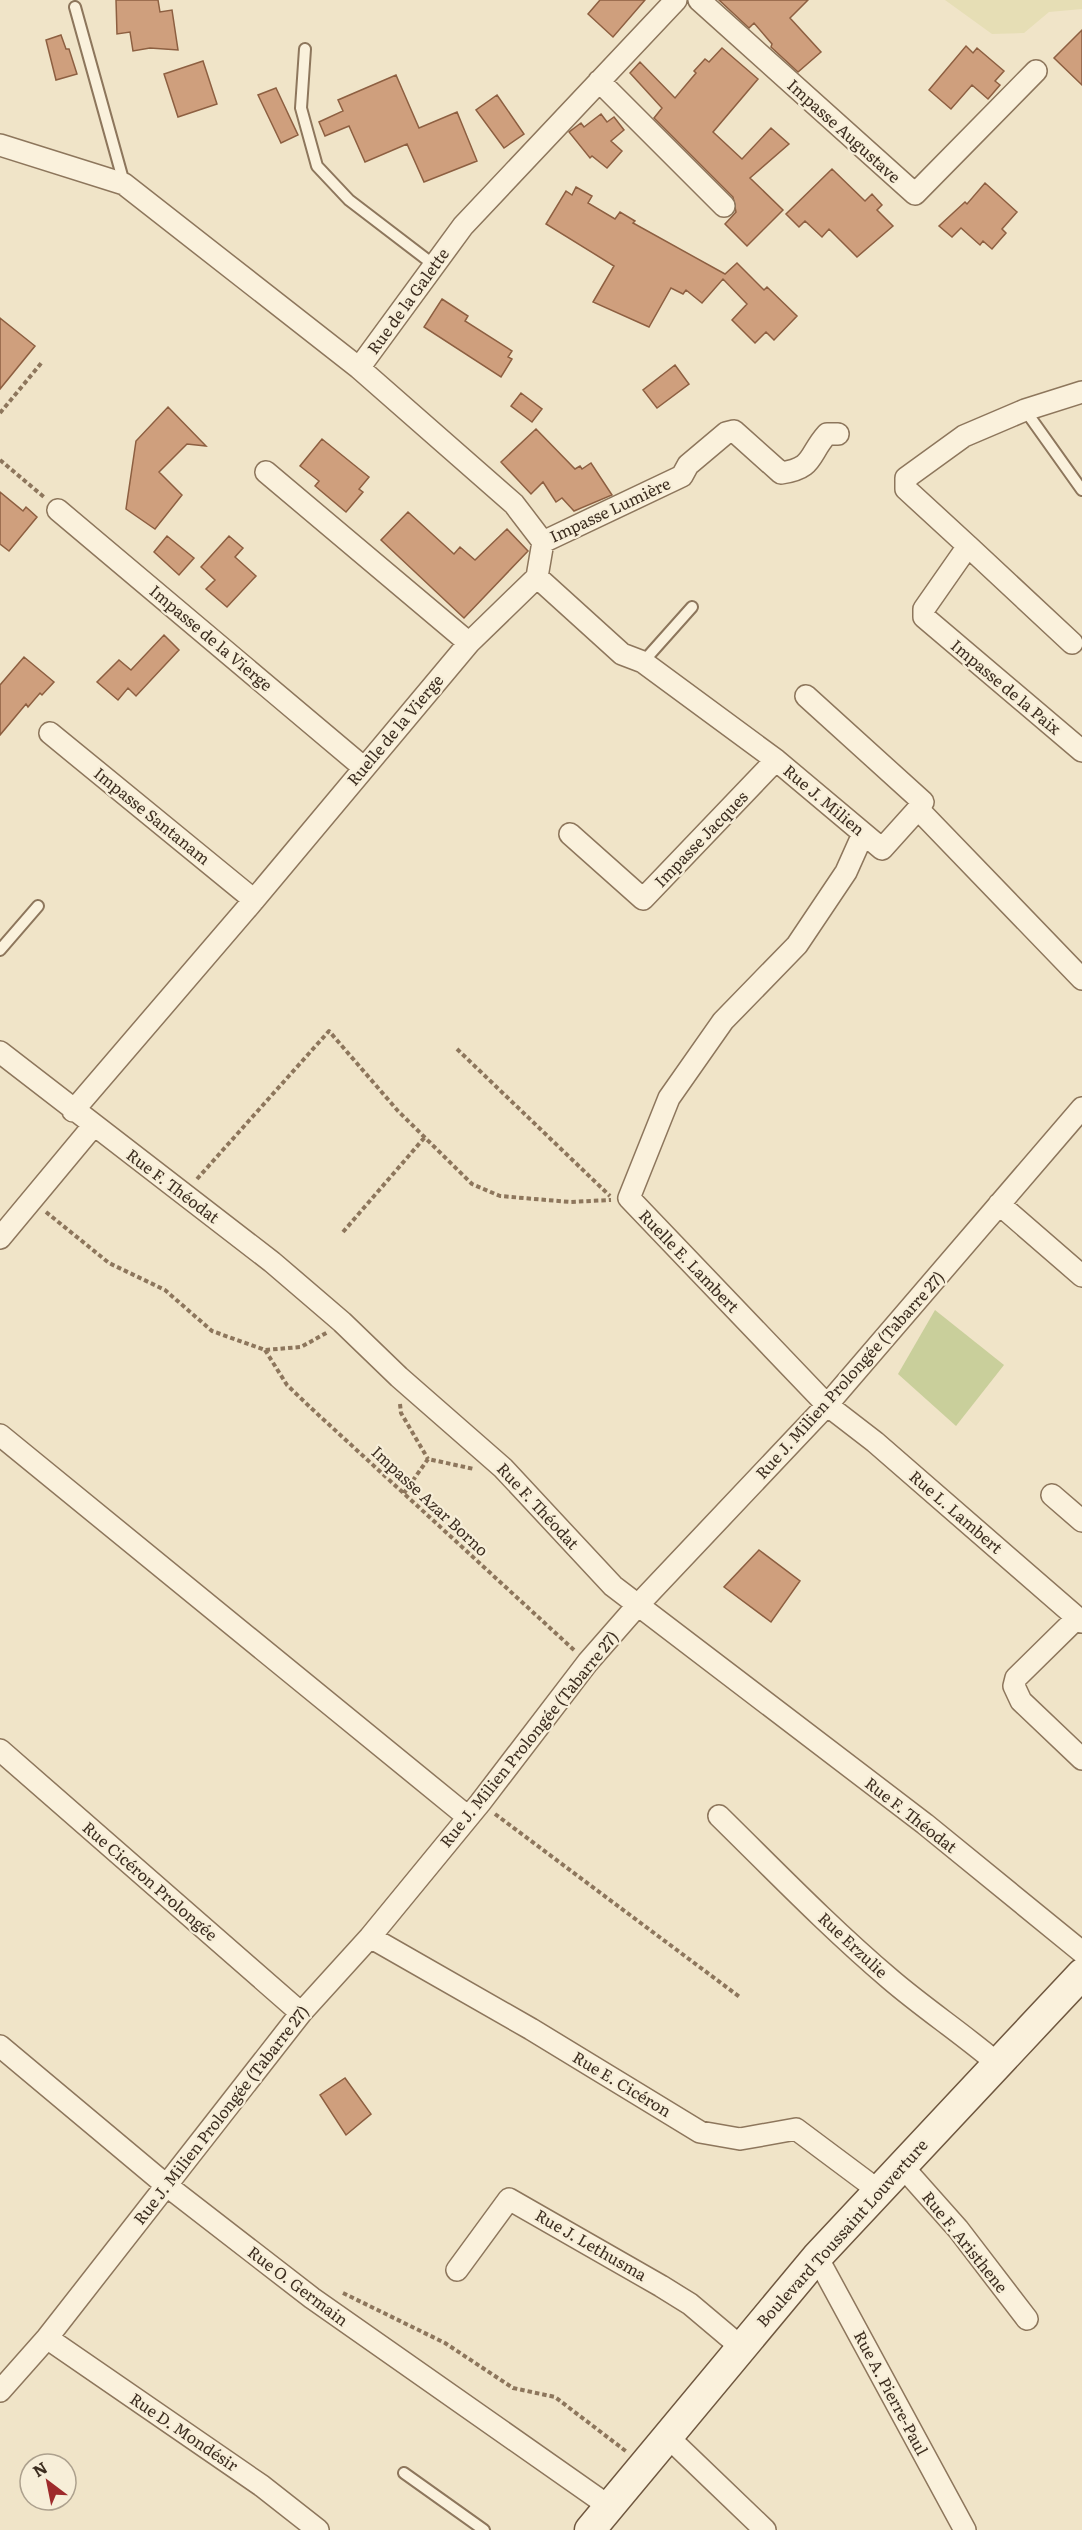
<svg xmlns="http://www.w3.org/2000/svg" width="1082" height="2530" font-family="Literata,serif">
<rect width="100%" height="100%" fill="#f0e4c8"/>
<path fill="#e6deb5" d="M945,0H1082V9L1049,12L1024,33L992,34Z"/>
<path fill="#c9cf9b" d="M935,1310L1004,1365L956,1426L898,1374Z"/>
<path fill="#cf9f7d" stroke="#8d5f41" stroke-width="1.5" d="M116,0H158L160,12L172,10L178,50L150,48L133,51L130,32L117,34Z
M600,0H645L613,37L588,14Z
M719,0H808L790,18L821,52L798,72L771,47L772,44L754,23L749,28Z
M1082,30V85L1054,58Z
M61,35L66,49H69L77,74L56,80L46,40Z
M966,46L973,53L977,48L1004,71L995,81L1000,85L988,99L972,85L951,109L929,90Z
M722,48L758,79L713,132L742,159L771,128L789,144L750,178L783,210L747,246L725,224L736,212L733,197L654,118L662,108L630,73L640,62L675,98L696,73L694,71L705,59L709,62Z
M203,61L217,104L178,117L164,74Z
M396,75L419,128L457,112L477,161L424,182L407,144L365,162L349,126L325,136L319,122L343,111L338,100Z
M276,88L298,135L281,143L258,95Z
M497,95L524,134L504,148L476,110Z
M601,114L607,122L614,117L624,130L611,141L622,151L607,168L592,156L590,158L569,132L581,123L584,127Z
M832,169L865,201L872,194L882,205L877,210L893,226L857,257L829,229L822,237L805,221L799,227L786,214Z
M985,183L1017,212L1002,229L1006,233L992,249L983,241L980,245L961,228L952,237L939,226L965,202L967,204Z
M576,187L592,196L588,203L615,219L620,212L635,221L633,223L725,274L737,263L764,290L767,287L797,316L774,340L766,332L755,343L732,320L747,304L723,279L702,303L686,290L683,294L671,288L649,327L593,302L614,266L546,224L566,191L572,195Z
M442,299L468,316L465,321L512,351L508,357L512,359L501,377L424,327Z
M0,318L35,346L0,389Z
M675,365L689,384L657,408L643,390Z
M521,393L542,409L532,422L511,406Z
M168,407L206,446L187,444L159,472L182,495L155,529L126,509L136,441Z
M536,429L575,469L580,466L582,469L591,463L612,495L574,511L562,498L556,502L543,482L531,494L501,462Z
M322,439L369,477L359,489L363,492L346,512L315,486L319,481L300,466Z
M0,492L23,511L26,507L37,517L9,551L0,544Z
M408,512L454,554L460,547L475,560L507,529L528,551L464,618L381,540Z
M167,536L194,558L179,575L154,552Z
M229,536L243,548L235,557L256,576L227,607L206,589L215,580L201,567Z
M164,635L179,650L136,696L128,688L118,700L97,682L119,660L131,670Z
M24,657L54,682L42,695L40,693L28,707L26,704L0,735V685Z
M759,1550L800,1581L771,1622L724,1587Z
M345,2078L371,2114L346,2135L320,2095Z"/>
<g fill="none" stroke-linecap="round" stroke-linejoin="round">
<g stroke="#8d765c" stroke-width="14">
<path id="lane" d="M75,7L124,183
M305,49L301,108L317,166L349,200L434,265
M1025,410L1082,490
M643,662L692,607
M0,950L38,906
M404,2473L484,2530"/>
</g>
<g stroke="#8d765c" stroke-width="24">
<path id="street" d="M699,0L915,194L1036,71
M599,81L724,206
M0,145L124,184L359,368L463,226L676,0
M1082,392L1025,410L964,436L906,478V489L968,546L924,609V617L1082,751
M266,472L469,643
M58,510L363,767
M543,542L682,476L688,465L726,433L734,431L781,473C815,468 808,455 827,434H838
M968,546L1072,643
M537,577L622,654L643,662L776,760L882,849L918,809L1082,979
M806,696L923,802L918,809
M50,733L254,900
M570,834L643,899L776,760
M863,834L846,872L797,945L723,1021L669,1098L629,1198L827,1405L875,1442L1082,1622
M0,1052L272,1262L342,1322L399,1377L503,1468L613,1586L925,1824L1082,1952
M73,1111L254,900L469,643L537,577L543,542L514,504L359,368
M999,1204L1082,1276
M0,1238L94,1125
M0,1435L468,1817
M1052,1495L1082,1521
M1077,1618L1016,1678L1014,1686L1021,1701L1082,1759
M0,1750L301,2013
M719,1816C775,1871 830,1928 890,1979C925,2009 963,2034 998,2064
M370,1937L531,2029L700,2132L740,2139L796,2129L879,2191
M0,2046L166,2185L312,2298L610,2507
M902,2166L958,2229L1027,2319
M817,2257L965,2530
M457,2270L509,2199L661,2286L690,2304L741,2347
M47,2338L262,2486L318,2530
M0,2391L47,2338L301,2013L370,1937L480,1803L588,1662L637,1606L827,1405L1082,1108
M668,2437L765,2530"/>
</g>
<g stroke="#6f573f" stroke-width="33">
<path id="secondary" d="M590,2530L817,2257L1082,1974"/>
</g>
<path stroke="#8d765c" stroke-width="4" stroke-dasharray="4.5 3" stroke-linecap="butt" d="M0,413L43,361
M0,460L44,497
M457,1049L610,1196
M197,1179L329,1031L398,1111L472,1184L500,1196L570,1202L611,1200
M46,1212L109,1263L165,1290L212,1331L265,1350L301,1347L328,1332
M343,1232L425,1137
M265,1350L287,1385L311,1408L574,1650
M400,1404L401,1413L428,1459
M404,1493L428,1459L474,1469
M495,1814L741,1998
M343,2293L445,2343L513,2388L555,2397L627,2452"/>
<use href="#lane" stroke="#faf1dc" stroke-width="10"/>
<use href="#street" stroke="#faf1dc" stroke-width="21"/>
<use href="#secondary" stroke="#faf1dc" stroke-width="30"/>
</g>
<g text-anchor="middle" stroke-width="4.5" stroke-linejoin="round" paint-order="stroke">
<g font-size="16" fill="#3d2e20" stroke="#f7eed8">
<text transform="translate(844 131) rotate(42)" y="6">Impasse Augustave</text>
<text transform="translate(408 301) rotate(-54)" y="6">Rue de la Galette</text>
<text transform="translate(610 510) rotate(-25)" y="6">Impasse Lumière</text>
<text transform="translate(211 638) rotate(40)" y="6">Impasse de la Vierge</text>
<text transform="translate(1006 687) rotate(40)" y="6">Impasse de la Paix</text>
<text transform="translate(395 730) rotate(-50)" y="6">Ruelle de la Vierge</text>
<text transform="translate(824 800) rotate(40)" y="6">Rue J. Milien</text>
<text transform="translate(152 816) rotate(39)" y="6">Impasse Santanam</text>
<text transform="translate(701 839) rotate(-46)" y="6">Impasse Jacques</text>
<text transform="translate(173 1186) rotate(37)" y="6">Rue F. Théodat</text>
<text transform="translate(689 1261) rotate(46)" y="6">Ruelle E. Lambert</text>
<text transform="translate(850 1375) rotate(-48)" y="6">Rue J. Milien Prolongée (Tabarre 27)</text>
<text transform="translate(430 1501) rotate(43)" y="6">Impasse Azar Borno</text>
<text transform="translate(538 1506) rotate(47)" y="6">Rue F. Théodat</text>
<text transform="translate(956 1512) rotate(41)" y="6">Rue L. Lambert</text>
<text transform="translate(529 1739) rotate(-51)" y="6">Rue J. Milien Prolongée (Tabarre 27)</text>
<text transform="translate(911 1815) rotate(38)" y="6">Rue F. Théodat</text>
<text transform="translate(150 1881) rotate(41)" y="6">Rue Cicéron Prolongée</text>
<text transform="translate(853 1945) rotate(43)" y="6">Rue Erzulie</text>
<text transform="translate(622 2084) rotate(31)" y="6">Rue E. Cicéron</text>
<text transform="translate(221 2115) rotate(-52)" y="6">Rue J. Milien Prolongée (Tabarre 27)</text>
<text transform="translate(842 2233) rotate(-48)" y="6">Boulevard Toussaint Louverture</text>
<text transform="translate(965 2242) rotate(51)" y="6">Rue F. Aristhene</text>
<text transform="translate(591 2245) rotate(30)" y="6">Rue J. Lethusma</text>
<text transform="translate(298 2286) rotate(37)" y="6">Rue O. Germain</text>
<text transform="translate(891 2393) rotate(62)" y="6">Rue A. Pierre-Paul</text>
<text transform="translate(184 2432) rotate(34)" y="6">Rue D. Mondésir</text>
</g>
</g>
<g transform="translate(48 2482) rotate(328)"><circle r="28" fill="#f7eed8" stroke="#ada18e" stroke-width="1.5"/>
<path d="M0-4.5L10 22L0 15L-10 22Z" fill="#9e2a2b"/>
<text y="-9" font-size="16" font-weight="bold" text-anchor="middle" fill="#3d2e20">N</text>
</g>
</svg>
